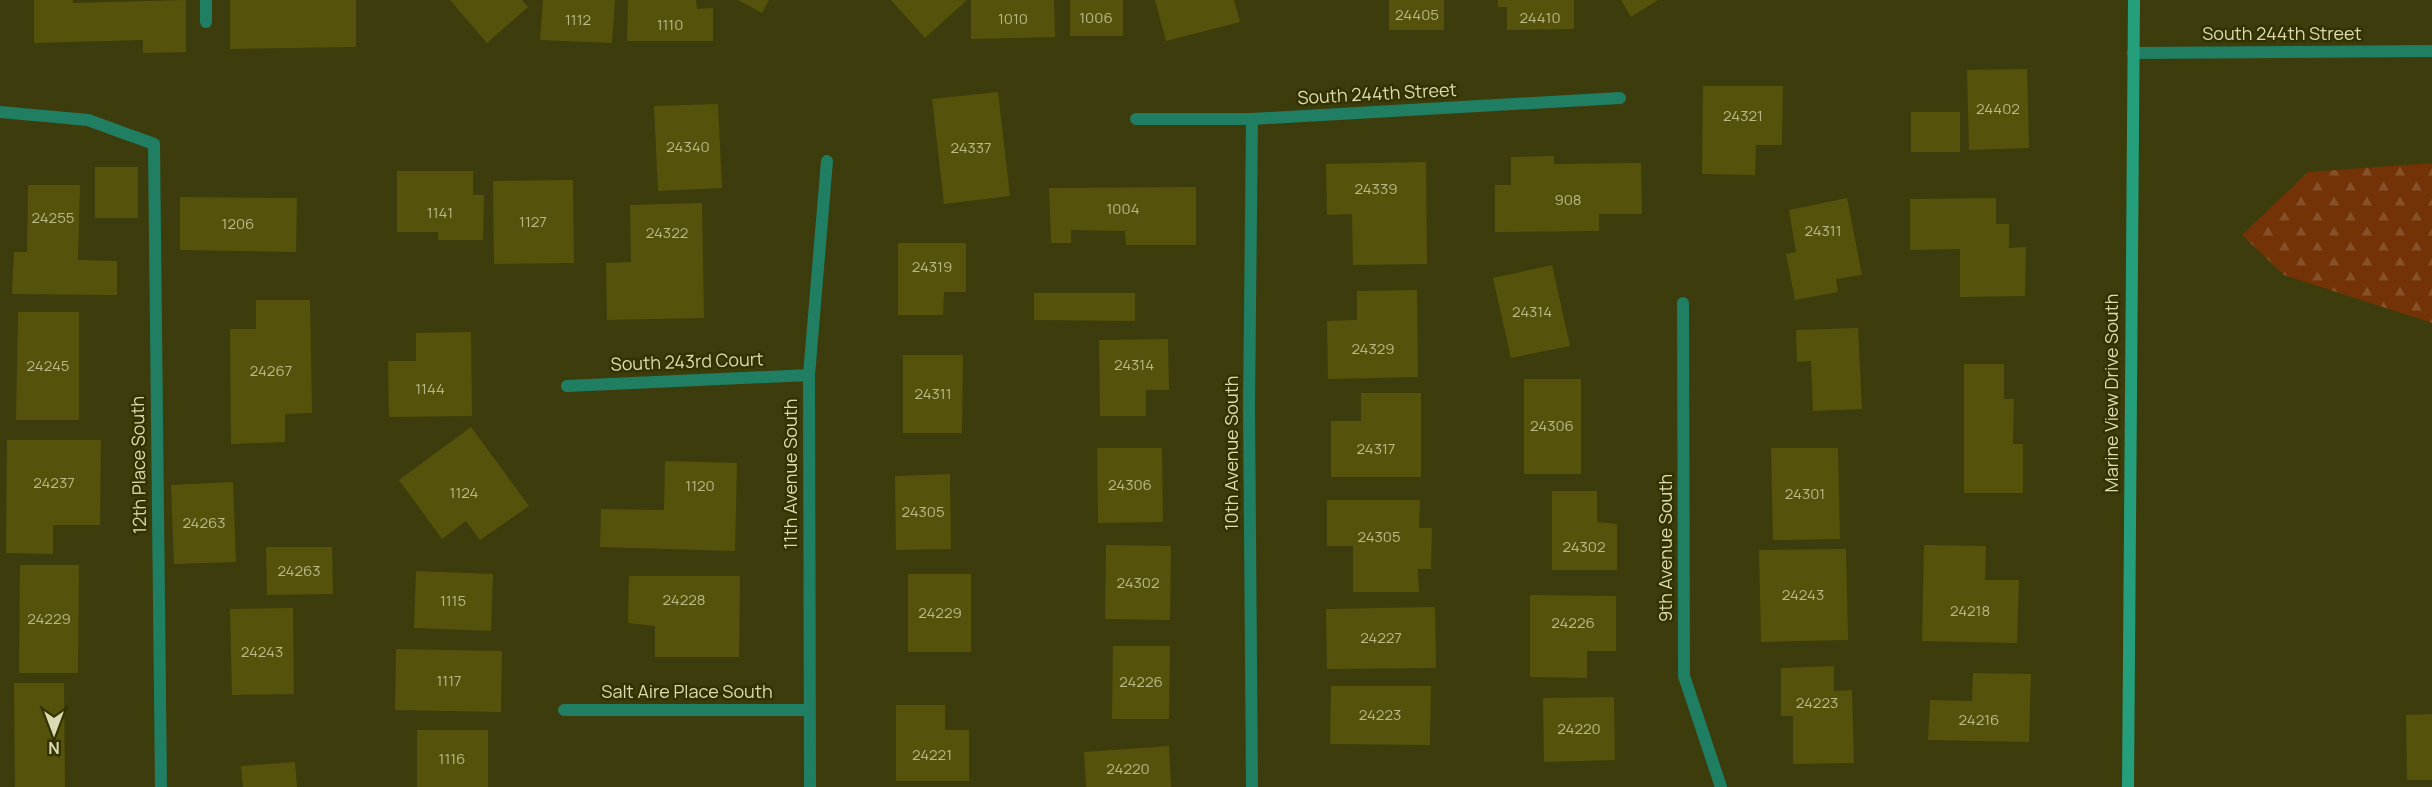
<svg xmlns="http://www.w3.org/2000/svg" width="2432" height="787" font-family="Manrope,sans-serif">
<defs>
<pattern id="forest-firs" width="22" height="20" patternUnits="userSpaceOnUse" patternTransform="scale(1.5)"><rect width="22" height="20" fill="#733306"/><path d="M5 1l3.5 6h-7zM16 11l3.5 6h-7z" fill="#865028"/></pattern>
</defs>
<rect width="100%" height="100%" fill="#3d3c0c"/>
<path fill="url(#forest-firs)" d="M2432,163V323L2284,275L2242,235L2308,172Z"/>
<path fill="#55530b" d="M34,0H73V3L186,0V52L143,53V40L34,43Z
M230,0H356V47L230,49Z
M450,0H522L528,7L487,43Z
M543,0H615L612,43L540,40Z
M628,0H696L697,9L713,8V41H627Z
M738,0H769L762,13Z
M891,0H967L925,38Z
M971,0H1054L1055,37L971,39Z
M1070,0H1123V36H1070Z
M1155,0H1234L1240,22L1166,41Z
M1389,0H1444V30H1389Z
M1498,0H1574V29L1507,30V7H1498Z
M1621,0H1658L1631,17Z
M2027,69L2029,148L1969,150L1967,70Z
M1703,86H1783L1782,145H1756L1755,175L1702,174Z
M998,92L1010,196L944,204L932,99Z
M718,104L722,188L658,191L654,106Z
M1911,112H1960V152H1911Z
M1554,156V164L1641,163L1642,214H1599V231L1495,232V185H1511V157Z
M1426,162L1427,264L1353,265L1352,214L1327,215L1326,164Z
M95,167H138V218H95Z
M397,171H473V195H484L483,240H438V232H397Z
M573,180L574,263L494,264L493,181Z
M28,185H80L78,260L117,261V295L12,294L14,252H27Z
M1196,187V245H1126L1125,231L1071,230V243H1051L1049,188Z
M180,197L297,198L296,252L180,250Z
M1847,198L1862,275L1836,279L1838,292L1795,300L1786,254L1796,252L1789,210Z
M1996,198V224H2009V248L2026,247L2025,296L1960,297V249L1910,250V199Z
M702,203L704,318L607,320L606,263L631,262L630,205Z
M898,243H966V292H944L943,315H898Z
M1552,265L1570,346L1511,358L1493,278Z
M1417,290L1418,377L1328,379L1327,321L1357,320V291Z
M1034,293H1135V321L1034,320Z
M256,300H310L312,413L285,414V442L231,444L230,329H256Z
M18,312H79V420H16Z
M1858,328L1862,409L1813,411L1811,361L1797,362L1796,330Z
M471,332L472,416L389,417L388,361H416V333Z
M1168,339L1169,390H1146V416H1100L1099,340Z
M903,355H963L962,433H903Z
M1964,364H2004V399H2014L2013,444H2023V493H1964Z
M1524,379H1581V474H1524Z
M1361,393H1421V477H1331V421H1361Z
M471,427L529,506L480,540L466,521L442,539L399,480Z
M7,440H101L100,525H53V554L6,553Z
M1097,448H1162L1163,522L1098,523Z
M1771,448H1838L1840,539L1773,540Z
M665,461L737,463L735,551L600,547L601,509L664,510Z
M950,474L951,549L896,550L895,476Z
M233,482L236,562L174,564L171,485Z
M1552,491H1597V522L1617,524V570H1552Z
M1327,500H1420L1419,528H1432L1431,569H1418L1419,592H1353V546H1327Z
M1106,545L1171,546L1170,620L1105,619Z
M1924,545L1986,546L1985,580H2019L2017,643L1922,641Z
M266,547H332L333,594L267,595Z
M1846,549L1848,640L1761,642L1759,550Z
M20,565H79L78,673H19Z
M416,571L493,574L491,631L414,628Z
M908,574H971V652H908Z
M629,576H740L739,657H655V626L628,623Z
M1530,595L1616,596V651H1587V678L1530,677Z
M1435,607L1436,668L1327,669L1326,609Z
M293,608L294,694L232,695L230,609Z
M1113,646H1170L1169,719H1112Z
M396,649L502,651L501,712L395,710Z
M1834,666V691L1852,690L1854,763L1793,764V716H1781V668Z
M1973,673L2031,674L2029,742L1928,740L1930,700L1972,701Z
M14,683H64L65,787H15Z
M1331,686H1431L1430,745L1330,744Z
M1614,697L1615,760L1544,762L1543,698Z
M896,705H945V730H969V781H896Z
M2432,714V780H2407L2406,715Z
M417,730H488V787H417Z
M1169,746L1171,787H1086L1084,752Z
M295,762L297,787H243L241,766Z"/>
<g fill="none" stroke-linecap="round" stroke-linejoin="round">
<path stroke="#207e62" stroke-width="12" d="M206,0V22"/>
<path stroke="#207e62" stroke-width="12" d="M2133,53L2432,51
M0,112L88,120L154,144L161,787
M1136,119H1252L1620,98
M1252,119L1249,406L1252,787
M1683,303L1684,676L1721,787
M567,386L809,375
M564,710H809
M810,787L809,375L827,161"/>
<path stroke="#259e7b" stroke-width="12" d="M2128,787L2134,0"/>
</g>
<g text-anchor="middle" stroke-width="5" stroke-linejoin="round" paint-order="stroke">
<g font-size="15" fill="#b9b988">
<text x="1417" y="20">24405</text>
<text x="1096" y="23">1006</text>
<text x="1540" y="23">24410</text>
<text x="1013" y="24">1010</text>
<text x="578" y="25">1112</text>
<text x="670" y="30">1110</text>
<text x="1998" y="114">24402</text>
<text x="1743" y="121">24321</text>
<text x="688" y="152">24340</text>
<text x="971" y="153">24337</text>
<text x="1376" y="194">24339</text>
<text x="1568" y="205">908</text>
<text x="1123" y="214">1004</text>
<text x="440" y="218">1141</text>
<text x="53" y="223">24255</text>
<text x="533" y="227">1127</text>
<text x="238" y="229">1206</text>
<text x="1823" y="236">24311</text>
<text x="667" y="238">24322</text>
<text x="932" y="272">24319</text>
<text x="1532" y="317">24314</text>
<text x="1373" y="354">24329</text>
<text x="1134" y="370">24314</text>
<text x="48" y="371">24245</text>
<text x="271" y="376">24267</text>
<text x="430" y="394">1144</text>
<text x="933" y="399">24311</text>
<text x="1552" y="431">24306</text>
<text x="1376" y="454">24317</text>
<text x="54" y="488">24237</text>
<text x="1130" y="490">24306</text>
<text x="700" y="491">1120</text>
<text x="464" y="498">1124</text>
<text x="1805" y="499">24301</text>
<text x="923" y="517">24305</text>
<text x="204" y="528">24263</text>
<text x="1379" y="542">24305</text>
<text x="1584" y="552">24302</text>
<text x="299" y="576">24263</text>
<text x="1138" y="588">24302</text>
<text x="1803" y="600">24243</text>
<text x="684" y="605">24228</text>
<text x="453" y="606">1115</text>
<text x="1970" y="616">24218</text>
<text x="940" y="618">24229</text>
<text x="49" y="624">24229</text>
<text x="1573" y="628">24226</text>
<text x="1381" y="643">24227</text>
<text x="262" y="657">24243</text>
<text x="449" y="686">1117</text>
<text x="1141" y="687">24226</text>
<text x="1817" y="708">24223</text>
<text x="1380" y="720">24223</text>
<text x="1979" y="725">24216</text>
<text x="1579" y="734">24220</text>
<text x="932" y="760">24221</text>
<text x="452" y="764">1116</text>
<text x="1128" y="774">24220</text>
</g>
<g font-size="18" fill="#dadbb2" stroke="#333201">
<text x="2282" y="40">South 244th Street</text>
<text transform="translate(1377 94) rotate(-3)" y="6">South 244th Street</text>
<text transform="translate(687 362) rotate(-2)" y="6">South 243rd Court</text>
<text transform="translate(2112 393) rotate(-90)" y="6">Marine View Drive South</text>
<text transform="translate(1232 453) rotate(-90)" y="6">10th Avenue South</text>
<text transform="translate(139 465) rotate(-91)" y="6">12th Place South</text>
<text transform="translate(791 474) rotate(-90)" y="6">11th Avenue South</text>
<text transform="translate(1666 548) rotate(-90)" y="6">9th Avenue South</text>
<text x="687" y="698">Salt Aire Place South</text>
</g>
</g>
<g transform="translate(54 733) rotate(180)" stroke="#333201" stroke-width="4.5" paint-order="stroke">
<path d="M0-4.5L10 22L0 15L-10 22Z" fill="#dadbb2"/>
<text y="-9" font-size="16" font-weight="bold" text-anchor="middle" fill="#dadbb2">N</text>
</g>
</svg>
